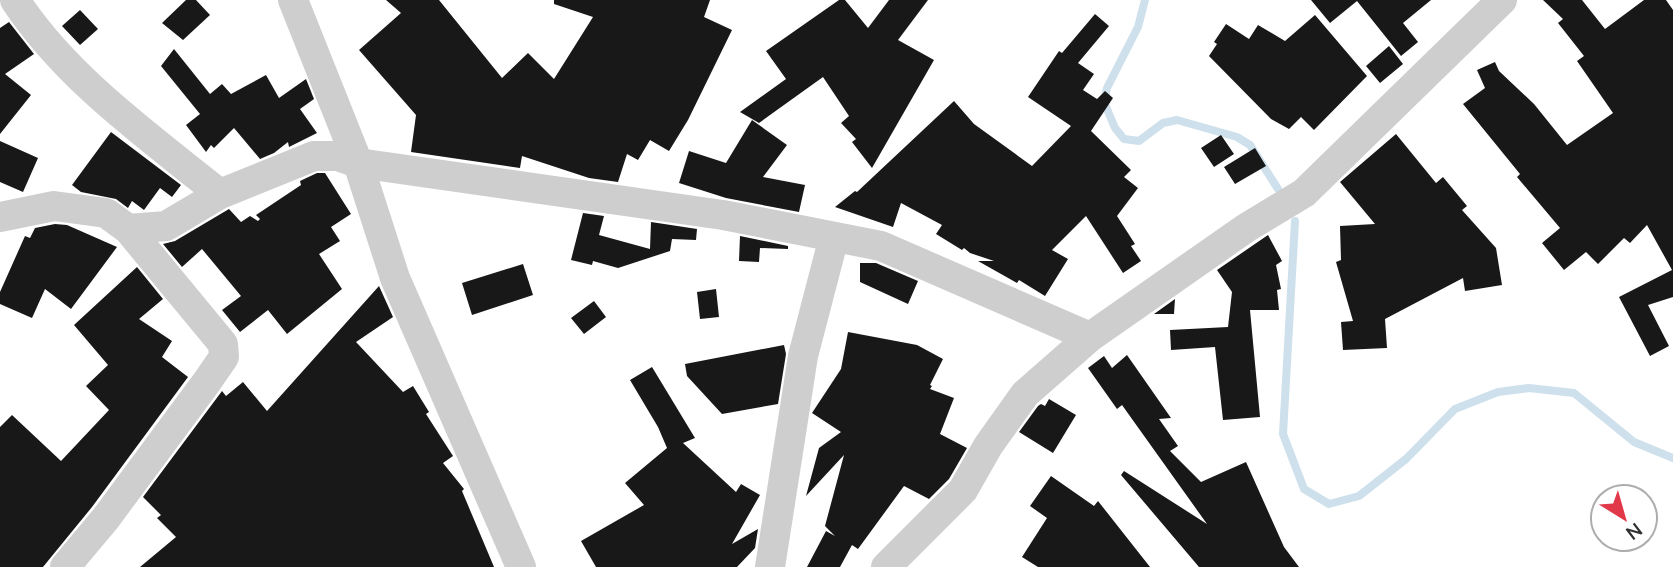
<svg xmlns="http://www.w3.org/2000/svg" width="1673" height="567" font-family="'Nunito Sans',sans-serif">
<rect width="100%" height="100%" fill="#fff"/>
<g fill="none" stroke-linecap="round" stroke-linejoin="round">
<path stroke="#cde0ec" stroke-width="8" d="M1145,0L1138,27L1107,88L1104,102L1115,128L1124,139L1139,141L1163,123L1177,120L1237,137L1250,145L1278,189
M1295,221L1283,434L1304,489L1329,504L1359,496L1406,459L1455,409L1498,392L1529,388L1574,393L1634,442L1673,458"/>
</g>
<path fill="#181818" d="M186,0H196L210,15L183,40L162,23Z
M386,0H439L502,78L528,53L554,79L593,17L554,4V0H710L704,17L732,30L688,120L669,151L650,140L638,160L627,154L618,182L589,178L522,156L520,168L411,152L416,115L359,50L401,13Z
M839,0H845L868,28L889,0H928L898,40L934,60L872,168L852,142L856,139L841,123L849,116L823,77L759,123L740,112L786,79L766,51Z
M1311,0H1431L1403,23L1418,42L1401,56L1357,1L1330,23Z
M1543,0H1582L1605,29L1644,0H1666L1673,10V297L1648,305L1669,346L1650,356L1619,297L1672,270L1647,225L1630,243L1624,238L1598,264L1586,252L1564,270L1542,243L1560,228L1517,177L1520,174L1463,104L1485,88L1477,70L1495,62L1499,71L1534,104L1567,145L1613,113L1577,61L1584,56L1558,23L1563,19Z
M80,10L98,29L80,45L62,26Z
M1095,14L1109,26L1078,63L1094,74L1083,90L1097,99L1105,91L1113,98L1091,131L1131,170L1124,177L1138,188L1117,216L1135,244L1131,246L1141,261L1123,273L1086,216L1052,250L1068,259L1045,296L1019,280L1017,283L978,261H994L970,253L964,248L962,250L936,234L942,225L901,203L893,227L835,207L855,191L857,192L954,101L974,124L1032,166L1071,126L1028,97L1059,51L1062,53Z
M1315,15L1367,76L1314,130L1301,117L1289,129L1271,119L1209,56L1217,44L1214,42L1226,24L1249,39L1258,25L1285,41Z
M9,22L34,54L5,74L31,95L0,134V28Z
M1389,46L1403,64L1380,83L1366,66Z
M174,49L210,94L222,84L231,94L266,75L279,98L306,79L314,99L300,109L317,133L289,147L288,142L274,153L260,159L234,128L214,148L211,145L206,152L186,125L200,114L161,66Z
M752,120L787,145L763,177L805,185L799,212L726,198L679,183L689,151L726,163Z
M111,132L181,185L172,197L160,188L144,210L132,201L128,208L116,199L81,192L72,185Z
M1396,134L1436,183L1443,177L1467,206L1462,210L1496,248L1502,285L1465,291L1463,278L1385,319L1387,348L1343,350L1341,322L1353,321L1336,262L1341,260L1340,226L1375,224L1340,182Z
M1221,135L1234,154L1214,167L1201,148Z
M0,141L38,158L23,192L0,182Z
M1255,148L1266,166L1235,184L1224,167Z
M317,173H325L351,214L331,227L340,241L319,254L342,289L287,334L268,310L240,332L222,310L241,296L202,249L182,267L163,244L175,241L229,209L241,222L250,216L258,221L260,219L256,215L301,185L300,181Z
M583,213L604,216L599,235L650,249L651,222L697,229L696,240L672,239L670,251L618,268L593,261L592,265L571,260Z
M55,224L67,225L117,247L71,309L45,289L32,318L0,304V292L25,236L30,238L35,228Z
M1268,235L1282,261L1276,265L1281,289L1277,290L1279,310H1250L1260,417L1223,420L1215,347L1171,350L1170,330L1228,327L1232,292L1217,270Z
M740,236L788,246V249L760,248L759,262L739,261Z
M860,263H876L918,281L908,304L860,282Z
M523,264L533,295L472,315L462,283Z
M137,267L163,299L139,319L172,341L162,357L188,377L92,507L43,567H0V427L12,415L61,461L109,410L86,386L108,365L74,325Z
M379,286L393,317L356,342L403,392L413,386L429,412L426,414L453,456L443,463L464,489L462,491L494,567H140L176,537L157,518L161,515L143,497L222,391L226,396L243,382L267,411Z
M716,289L719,317L700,319L697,292Z
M1175,299L1174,314H1154Z
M594,301L606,317L584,334L571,318Z
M848,332L917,345L943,359L930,385L932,386L930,389L954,398L940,434L967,448L949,479L929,499L904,486L858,549L852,545L840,567H807L826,531L835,536L825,526L844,455L806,496L819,448L841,432L812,413L841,369Z
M784,345L786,354L778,404L722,414L687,376L685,364Z
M1127,355L1171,418L1159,419L1178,446L1170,451L1201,482L1246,462L1284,547L1299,567H1199L1121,475L1124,471L1207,524L1122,405L1117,409L1088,368L1104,356L1112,368Z
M652,367L695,438L683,443L736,492L741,484L760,495L732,544L758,529L755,548L737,567H596L581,541L644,505L625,483L667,448L658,427L630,380Z
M1049,399L1076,415L1053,453L1019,432L1038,406L1041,404L1045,406Z
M1051,476L1094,506L1098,501L1150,567H1038L1022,557L1047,518L1030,506Z"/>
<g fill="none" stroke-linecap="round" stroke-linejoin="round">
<path stroke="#cecece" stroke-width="30" d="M15,0C66,78 148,136 220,194
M293,0L358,163L395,278L521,567
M0,217L54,206L106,213L128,229L223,344L224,357L206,383L106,518L65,567
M128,229L166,226L220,194L314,156H338L358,163L723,215L881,246L1090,337
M770,567L803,356L834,237
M886,567L963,490L988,446L1025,394L1090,337L1246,228L1304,193L1502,0"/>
</g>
<g transform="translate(1624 518) rotate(143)"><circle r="33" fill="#ffffff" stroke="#adadad" stroke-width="2"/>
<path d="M0-5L12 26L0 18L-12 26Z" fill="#e13949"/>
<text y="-10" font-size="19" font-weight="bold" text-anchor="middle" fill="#313131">N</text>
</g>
</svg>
